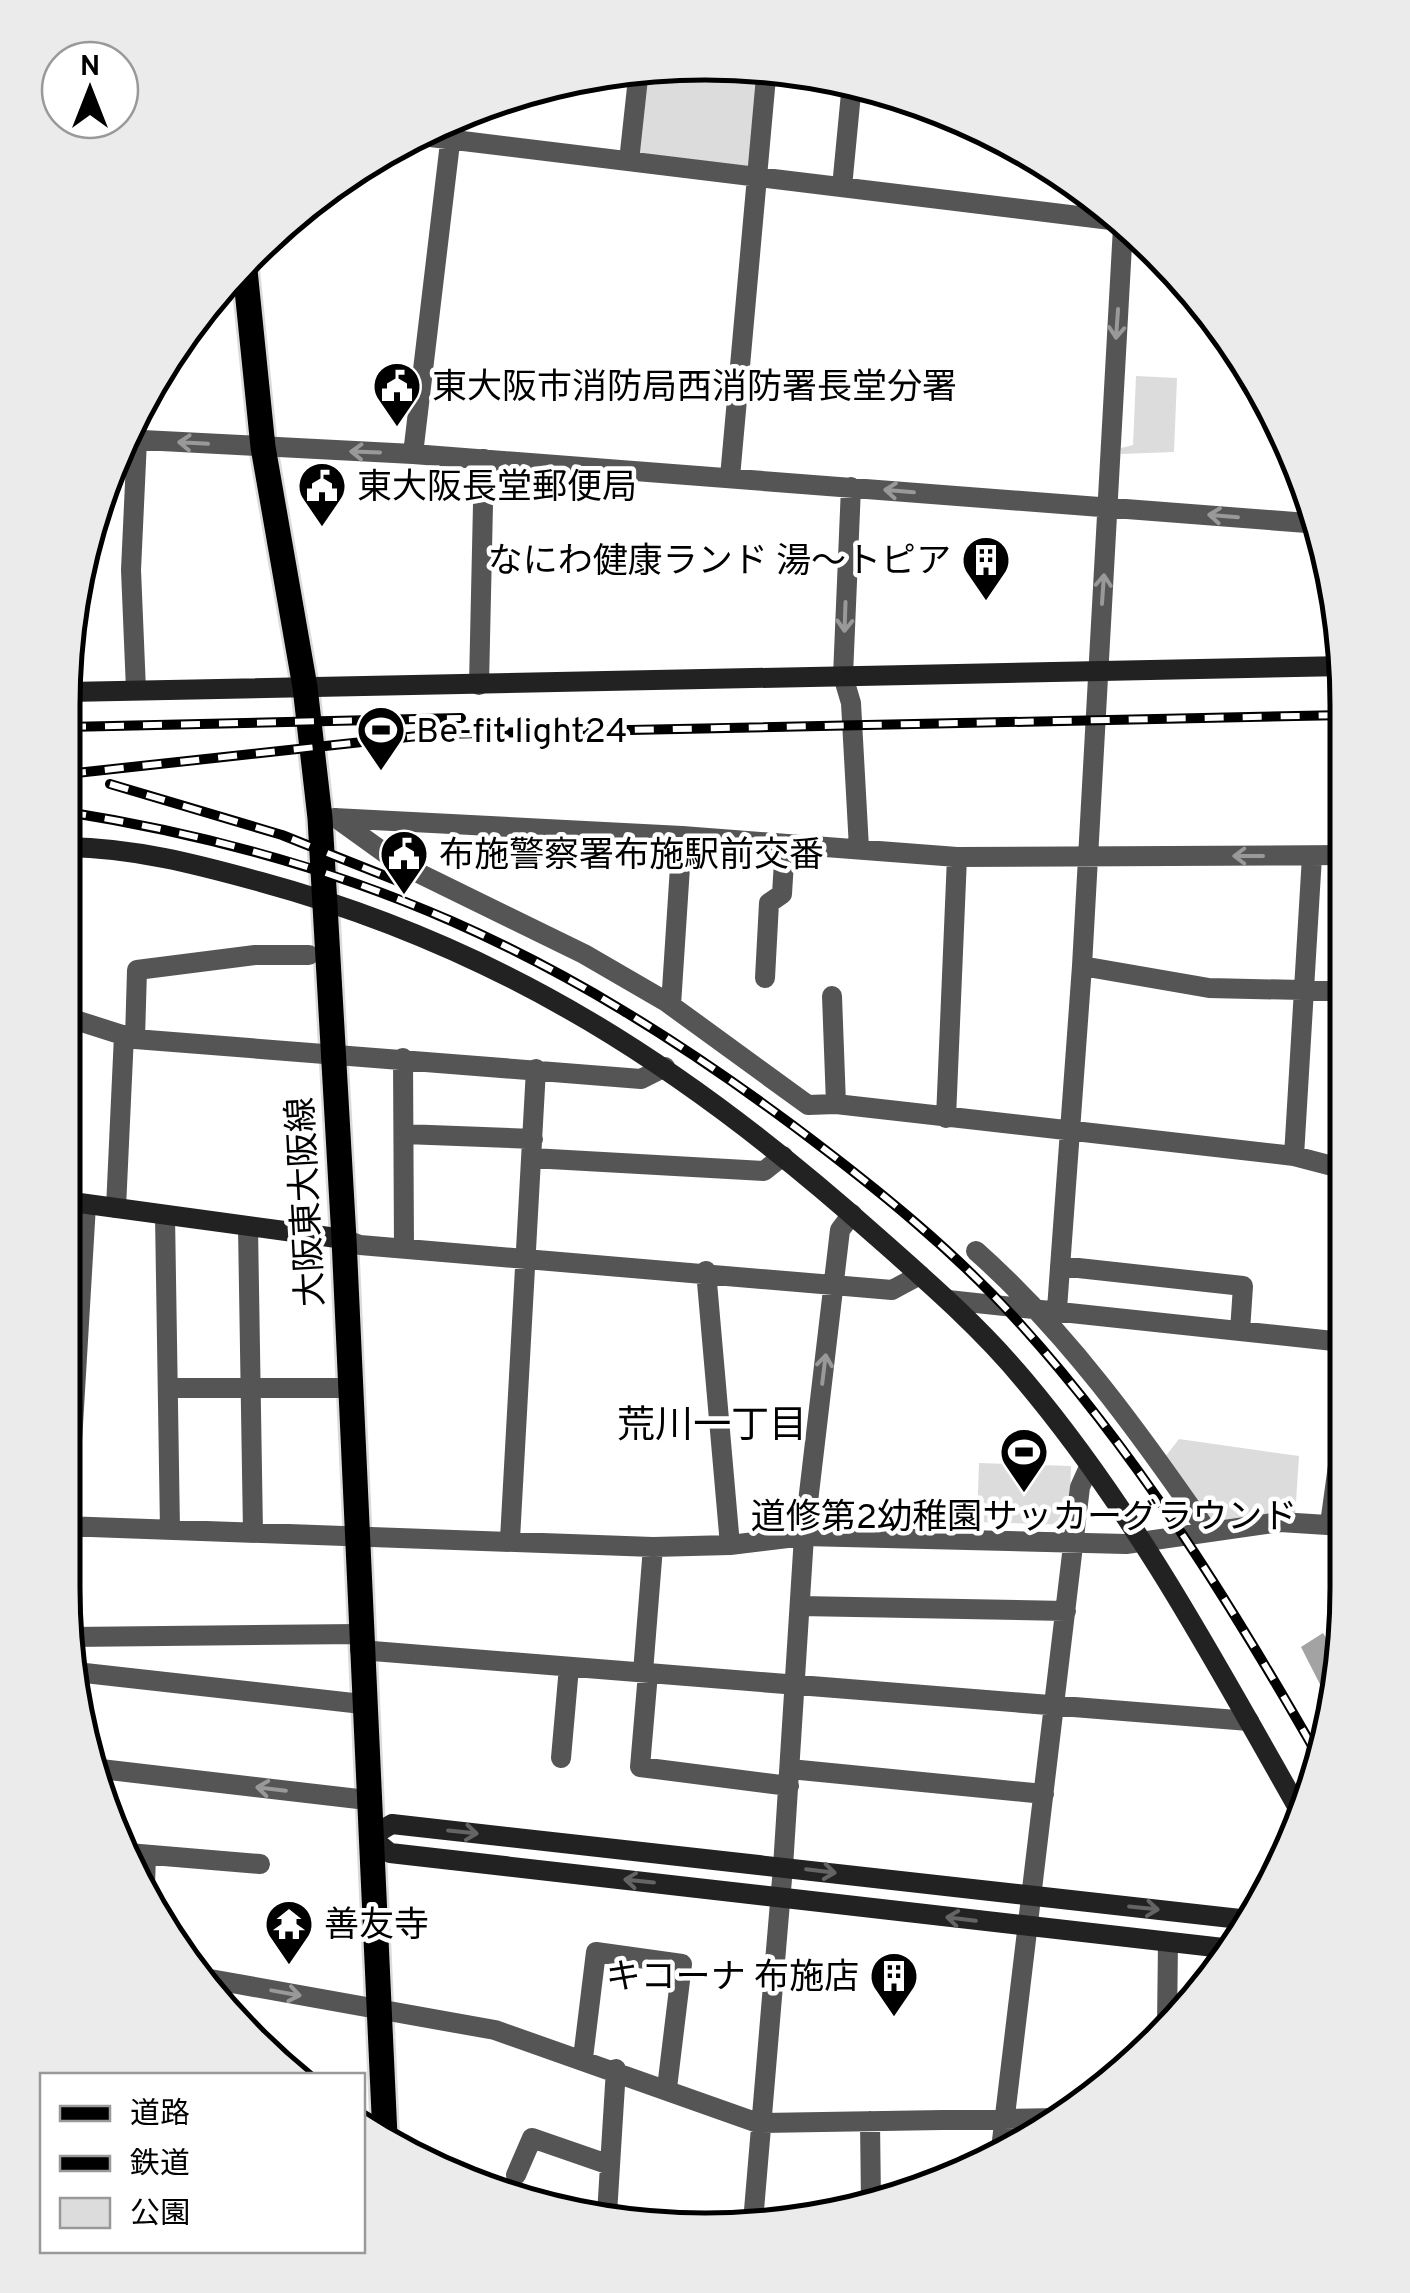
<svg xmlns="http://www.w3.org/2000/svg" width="1410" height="2293" font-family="Overpass,'Noto Sans JP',sans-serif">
<rect width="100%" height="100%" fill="#fff"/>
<path fill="#dcdcdc" d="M647,70L759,77L751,168L637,154Z
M1136,376L1177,378L1174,452L1121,454V448L1133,445Z
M1179,1439L1299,1456L1295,1517L1212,1524L1165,1457Z
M979,1463L1071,1466L1069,1525L977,1522Z"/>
<path fill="#a3a3a3" d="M1323,1633L1342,1664L1332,1708L1301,1647Z"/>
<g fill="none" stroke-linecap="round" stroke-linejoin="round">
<g stroke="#dbdbdb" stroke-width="30">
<path id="primary" d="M245,270L263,447L305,687L320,818L344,1239L385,2136"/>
</g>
<path stroke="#555" stroke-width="20" d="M422,136L1119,221
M629,161L639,69
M842,187L852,83
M123,439L413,454L1320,524
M413,454L452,126
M730,477L766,77
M851,487L843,676L851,703L859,848
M479,685L484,459
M136,690L131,570L137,440
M334,818L682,836L957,857L1345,855
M336,818L400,864L584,954L665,1001L808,1105L836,1104L1294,1156L1344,1169
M1082,966L1209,988L1345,991
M765,978L769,903L782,894L785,845
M832,996L836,1104
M671,1005L682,836
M66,1017L135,1039L641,1079L665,1067
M135,1039L137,970L255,955H309
M403,1058L404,1249
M946,1118L957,857
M404,1134L533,1139
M1294,1156L1312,856
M532,1158L764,1171L783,1156
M116,1208L124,1035
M165,1215L170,1530
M248,1227L253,1532
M344,1239L360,1245L892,1290L920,1275
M976,1251C1067,1332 1139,1432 1208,1532
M1060,1266L1243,1286L1240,1331
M706,1271L730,1545
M948,1300L1343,1342
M1057,1309L1082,966L1123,227
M168,1388H349
M1330,1524L1343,1429
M63,1526L653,1547L730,1545L804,1536L1126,1544L1280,1522L1343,1526
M510,1539L536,1069
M800,1606L1066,1611
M67,1617V1526L86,1205
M71,1637L359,1634
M360,1650L1249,1721
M76,1672L362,1704
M643,1672L653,1547
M648,1673L640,1767L789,1786
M561,1758L569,1667
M92,1768L367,1800
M790,1769L1044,1794
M128,1853L260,1864
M145,1886L146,1855
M193,1976L495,2030L758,2123L1058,2118
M1167,2027L1168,1942
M583,2058L596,1952L682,1964L667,2088
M870,2121L871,2203
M1001,2149L1080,1487L1089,1467
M516,2175L532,2138L610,2165
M607,2214L616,2069
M753,2222L783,1867L804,1536L840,1230L852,1214"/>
<path stroke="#222" stroke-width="20" d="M68,692L1346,666
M67,847C134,848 196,864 261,882C504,948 690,1070 876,1236C928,1282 980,1327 1024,1380C1136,1513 1218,1667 1303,1817
M65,1201L344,1239
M1232,1949L390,1853L370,1837L392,1824L1249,1920"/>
<use href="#primary" stroke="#000" stroke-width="25"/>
<g stroke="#000" stroke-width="10">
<path id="rail" d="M67,727L461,718
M67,774L436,734L1346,715
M110,784L282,835L403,883
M67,812C357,858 560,952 795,1127C875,1187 955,1251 1022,1326C1139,1456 1233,1607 1319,1758"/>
</g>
<use href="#rail" stroke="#fff" stroke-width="6" stroke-dasharray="19" stroke-linecap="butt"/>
</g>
<defs><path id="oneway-shaft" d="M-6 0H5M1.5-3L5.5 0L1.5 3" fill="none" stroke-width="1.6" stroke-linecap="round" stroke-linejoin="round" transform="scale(2.5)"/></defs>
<g stroke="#999">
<use href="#oneway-shaft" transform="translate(1117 324) rotate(94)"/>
<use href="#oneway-shaft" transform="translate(193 443) rotate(-177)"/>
<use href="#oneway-shaft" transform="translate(365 452) rotate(-178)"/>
<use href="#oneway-shaft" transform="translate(899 491) rotate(-175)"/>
<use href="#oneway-shaft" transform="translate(1223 516) rotate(-175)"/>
<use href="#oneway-shaft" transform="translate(1103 589) rotate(-86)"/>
<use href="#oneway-shaft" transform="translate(845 617) rotate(92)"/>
<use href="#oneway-shaft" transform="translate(1248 856) rotate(180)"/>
<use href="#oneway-shaft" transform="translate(824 1369) rotate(-83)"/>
<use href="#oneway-shaft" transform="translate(271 1789) rotate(-173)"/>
<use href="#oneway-shaft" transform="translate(286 1993) rotate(10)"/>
</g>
<g stroke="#646464">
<use href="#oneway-shaft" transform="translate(463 1832) rotate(6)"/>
<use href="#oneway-shaft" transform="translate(821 1871) rotate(7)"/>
<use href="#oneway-shaft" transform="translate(639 1881) rotate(-174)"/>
<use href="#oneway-shaft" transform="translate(1144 1908) rotate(6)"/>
<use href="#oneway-shaft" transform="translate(961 1919) rotate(-173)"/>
</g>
<defs>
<g id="civic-pin" transform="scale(2.5)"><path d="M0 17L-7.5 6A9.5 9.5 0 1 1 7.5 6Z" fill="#000" stroke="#fff"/><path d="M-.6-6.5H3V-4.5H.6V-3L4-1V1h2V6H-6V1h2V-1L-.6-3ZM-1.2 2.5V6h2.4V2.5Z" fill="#fff"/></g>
<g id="building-pin" transform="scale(2.5)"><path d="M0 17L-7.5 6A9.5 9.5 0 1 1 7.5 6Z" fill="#000" stroke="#fff"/><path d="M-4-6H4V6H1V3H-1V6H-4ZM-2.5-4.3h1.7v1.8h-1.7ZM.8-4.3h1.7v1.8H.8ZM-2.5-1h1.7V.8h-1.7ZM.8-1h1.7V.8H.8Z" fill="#fff"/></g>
<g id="stadium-pin" transform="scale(2.5)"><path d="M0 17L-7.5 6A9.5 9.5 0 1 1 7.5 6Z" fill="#000" stroke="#fff"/><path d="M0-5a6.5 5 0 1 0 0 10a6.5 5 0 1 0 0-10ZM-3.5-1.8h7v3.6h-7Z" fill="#fff"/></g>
<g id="temple-pin" transform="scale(2.5)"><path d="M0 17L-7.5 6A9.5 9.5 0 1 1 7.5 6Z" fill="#000" stroke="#fff"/><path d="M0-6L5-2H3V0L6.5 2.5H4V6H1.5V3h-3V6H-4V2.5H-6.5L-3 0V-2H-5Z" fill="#fff"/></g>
</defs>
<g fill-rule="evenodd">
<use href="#civic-pin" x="397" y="386"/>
<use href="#civic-pin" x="322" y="486"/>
<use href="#building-pin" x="986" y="560"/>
<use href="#stadium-pin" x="381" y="730"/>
<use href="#civic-pin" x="404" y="854"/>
<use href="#stadium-pin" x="1024" y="1452"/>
<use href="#temple-pin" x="289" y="1924"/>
<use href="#building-pin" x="894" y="1976"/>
</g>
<g text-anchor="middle" stroke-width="9" stroke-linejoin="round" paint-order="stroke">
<g font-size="35" fill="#000" stroke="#fff" text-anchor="start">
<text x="432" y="398">東大阪市消防局西消防署長堂分署</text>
<text x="357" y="498">東大阪長堂郵便局</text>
<text x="951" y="572" text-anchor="end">なにわ健康ランド 湯～トピア</text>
<text x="416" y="742">Be-fit light24</text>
<text x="439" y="866">布施警察署布施駅前交番</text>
<text x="1024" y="1528" text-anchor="middle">道修第2幼稚園サッカーグラウンド</text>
<text x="324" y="1936">善友寺</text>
<text x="859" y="1988" text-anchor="end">キコーナ 布施店</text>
</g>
<g font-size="35" fill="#000" stroke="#fff">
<text transform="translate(305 1202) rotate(-93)" y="12">大阪東大阪線</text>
</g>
<g font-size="38" fill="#000" stroke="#fff">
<text x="712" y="1437">荒川一丁目</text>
</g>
</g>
<path d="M0 0H1410V2293H0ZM705 80H705A625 625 0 0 1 1330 705V1588A625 625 0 0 1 705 2213H705A625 625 0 0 1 80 1588V705A625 625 0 0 1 705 80Z" fill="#ebebeb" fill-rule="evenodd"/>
<path fill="none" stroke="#000" stroke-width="5" d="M705 80H705A625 625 0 0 1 1330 705V1588A625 625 0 0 1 705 2213H705A625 625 0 0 1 80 1588V705A625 625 0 0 1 705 80Z"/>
<rect x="40" y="2073" width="325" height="180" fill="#ffffff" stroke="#999999" stroke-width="2.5"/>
<rect x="60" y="2106" width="50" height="15" fill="#000000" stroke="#999999" stroke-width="2.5"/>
<text x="130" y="2123" font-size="30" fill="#000000">道路</text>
<rect x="60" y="2156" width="50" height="15" fill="#000000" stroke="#999999" stroke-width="2.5"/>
<text x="130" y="2173" font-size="30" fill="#000000">鉄道</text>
<rect x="60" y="2198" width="50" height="30" fill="#dcdcdc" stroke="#999999" stroke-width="2.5"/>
<text x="130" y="2223" font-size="30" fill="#000000">公園</text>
<g transform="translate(90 90)"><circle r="48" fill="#ffffff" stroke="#999999" stroke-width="2.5"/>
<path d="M0-8L18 38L0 25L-18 38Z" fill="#000000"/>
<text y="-15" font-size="28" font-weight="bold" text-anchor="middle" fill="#000000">N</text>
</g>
</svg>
